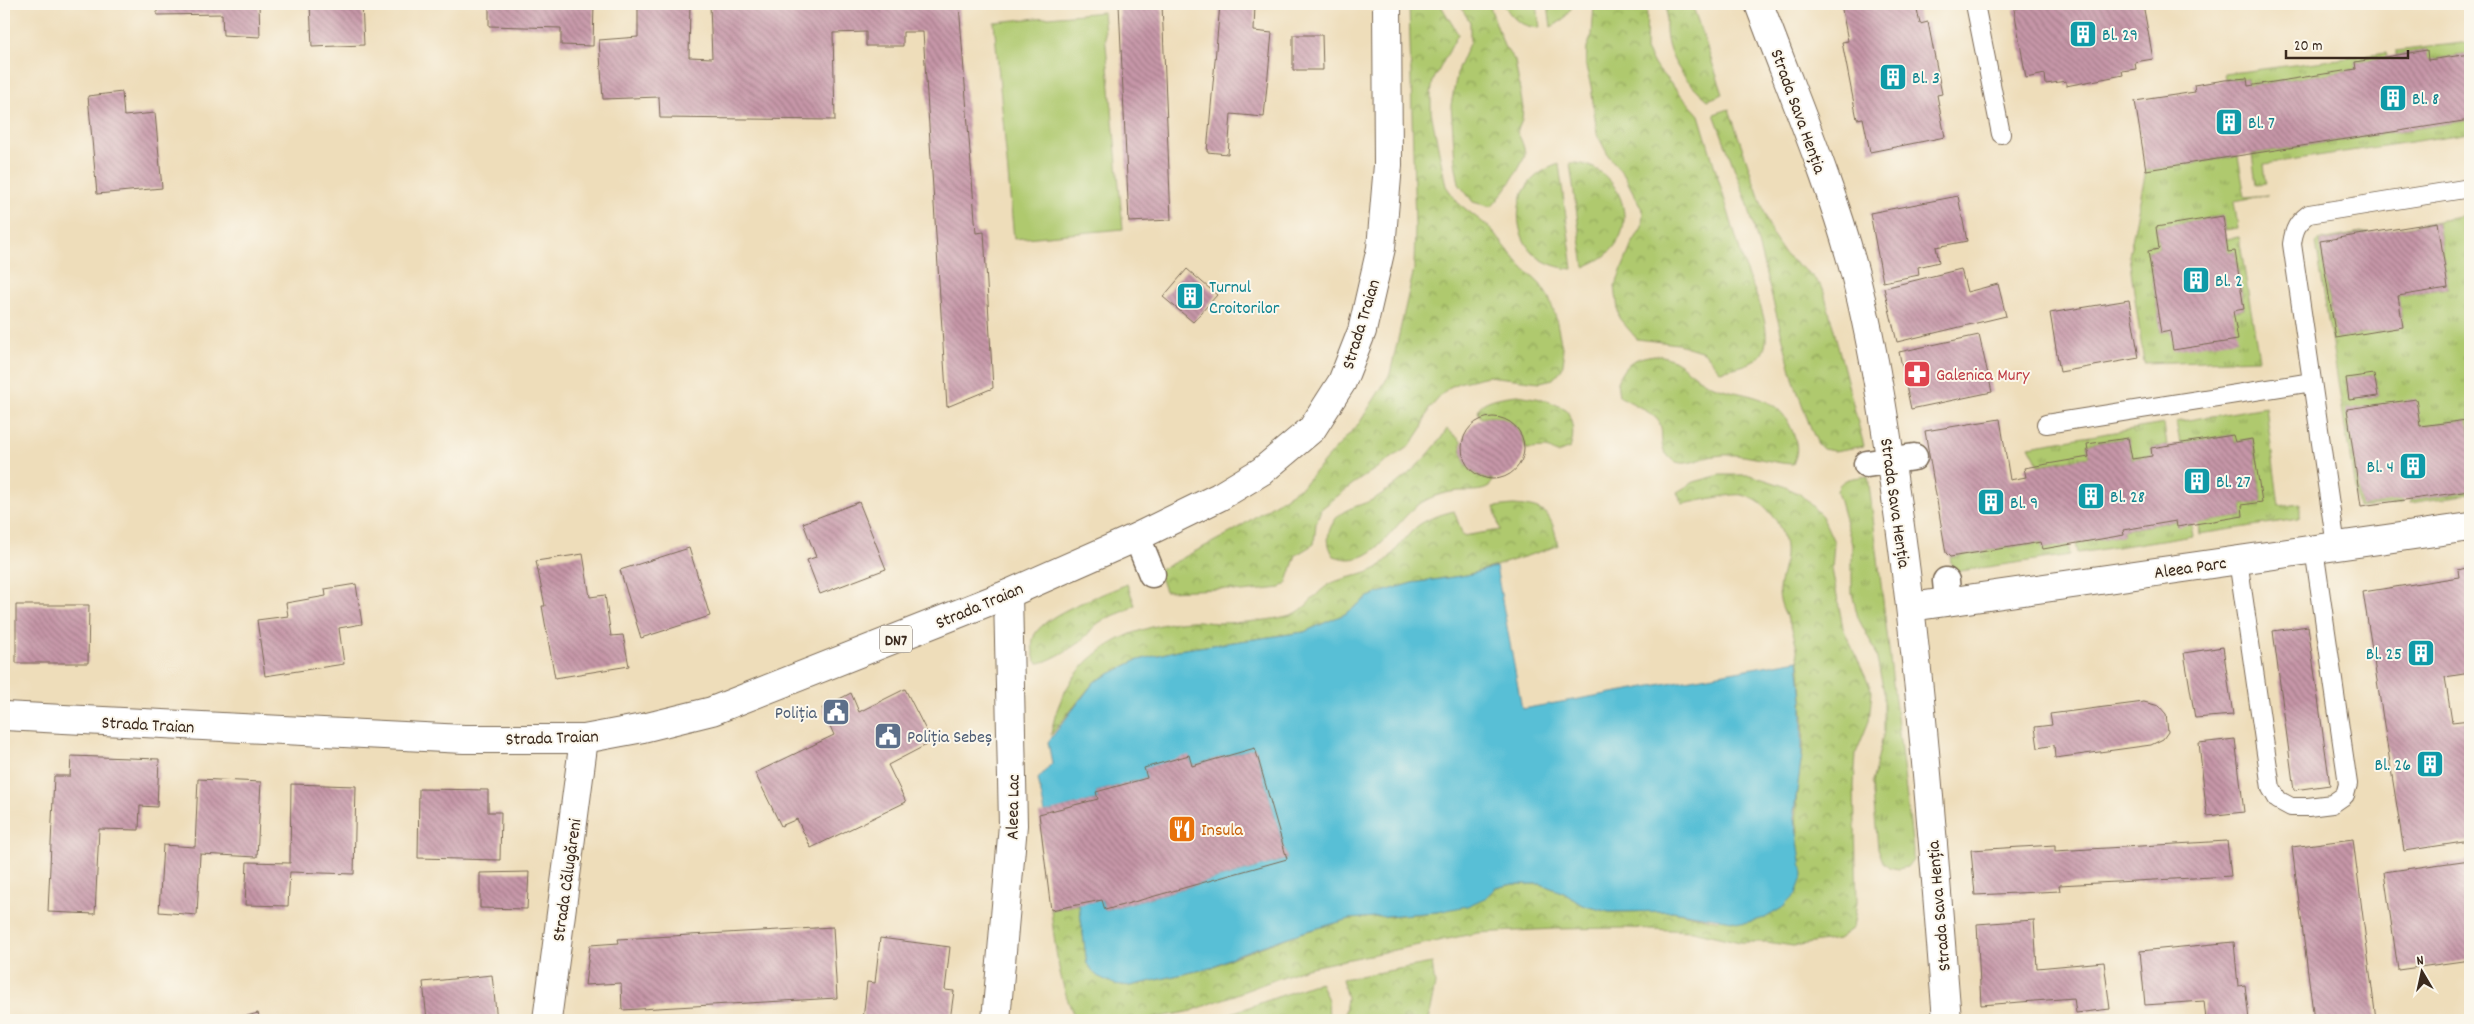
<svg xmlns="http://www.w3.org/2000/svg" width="2474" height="1024" font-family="Dekko,sans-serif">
<defs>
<pattern id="grass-tufts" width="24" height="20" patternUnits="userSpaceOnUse" patternTransform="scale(1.25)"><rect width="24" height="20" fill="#afc96e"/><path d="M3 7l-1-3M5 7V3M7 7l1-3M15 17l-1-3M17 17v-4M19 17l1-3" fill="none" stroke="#90a35a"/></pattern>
<pattern id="park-crowns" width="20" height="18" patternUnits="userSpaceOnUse" patternTransform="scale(1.25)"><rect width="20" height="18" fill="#afc96e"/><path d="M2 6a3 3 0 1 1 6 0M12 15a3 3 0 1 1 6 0" fill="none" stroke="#90a35a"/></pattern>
<pattern id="building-back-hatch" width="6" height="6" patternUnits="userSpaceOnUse" patternTransform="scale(1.25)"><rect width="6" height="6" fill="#c696a8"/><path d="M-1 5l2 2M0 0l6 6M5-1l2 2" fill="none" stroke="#a27b88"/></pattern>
</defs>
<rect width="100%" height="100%" fill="#fbf7ec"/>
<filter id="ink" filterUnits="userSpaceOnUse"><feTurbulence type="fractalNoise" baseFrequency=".02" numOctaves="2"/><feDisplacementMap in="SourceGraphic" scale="10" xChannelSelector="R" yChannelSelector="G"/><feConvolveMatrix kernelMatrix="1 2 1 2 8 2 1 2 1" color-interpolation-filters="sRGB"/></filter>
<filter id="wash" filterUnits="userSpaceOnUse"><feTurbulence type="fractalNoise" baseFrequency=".0096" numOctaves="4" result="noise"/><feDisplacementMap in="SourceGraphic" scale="20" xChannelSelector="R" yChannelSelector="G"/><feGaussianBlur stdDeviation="1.12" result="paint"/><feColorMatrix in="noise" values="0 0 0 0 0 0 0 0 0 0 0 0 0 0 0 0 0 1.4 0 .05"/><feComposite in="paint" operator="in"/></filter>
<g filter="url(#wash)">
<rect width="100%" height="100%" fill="#eeddba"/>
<path fill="url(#grass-tufts)" stroke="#757a46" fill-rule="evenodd" d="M2470,42V54L2428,60L2427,50L2396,55V51Z
M2386,53L2387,57L2355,62L2356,69L2248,86L2247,78L2225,80L2224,74Z
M2470,120V133L2264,164L2266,183L2256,184L2252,154Z
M2238,156L2245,197L2268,195L2234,201L2238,228L2225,230L2222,216L2156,227L2159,249L2148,251L2161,332L2244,309L2235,251L2228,252L2226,239L2239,237L2259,359L2144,363L2129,256L2146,170Z
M2470,215V442L2467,420L2420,426L2347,409L2361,506L2401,500L2402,504L2358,508L2316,243L2320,240L2368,232L2320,242L2336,338L2403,327L2398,296L2448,288L2438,222L2369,234ZM2374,374L2378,396L2349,400L2346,378Z
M2266,407L2279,506L2300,503V516L2298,519L2199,534L2198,523L2243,516L2242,505L2262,502L2252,439L2235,442L2233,435L2180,443L2176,422Z
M2164,424L2167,445L2151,448L2152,456L2132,459L2128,438L2087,444L2089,457L2039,465L2029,446Z
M1868,476L1913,849V859L1907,867L1898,869L1889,867L1883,862L1878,848L1872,783L1884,731V692L1875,650L1858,618L1852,593V544L1837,491C1840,477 1856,478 1868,476Z
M2470,491V494L2410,503V500Z
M2176,521L2191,525L2193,535L2078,553L2076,543L2124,535L2123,530Z
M2041,542L2043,549L2068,544L2070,555L1953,572L1950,557Z"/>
<path fill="url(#park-crowns)" stroke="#757a46" d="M1409,4H1440L1458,34L1433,81L1431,93V112L1446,186L1458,203L1490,228L1520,265L1540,284L1549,298L1556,318L1564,357L1562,369L1553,379L1540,382L1488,376L1458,383L1448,388L1429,409L1422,428L1411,445L1353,484L1321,509L1316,523L1314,544L1296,555L1287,582L1281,588L1242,592L1222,589L1165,591L1158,571L1232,532L1302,486L1360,422L1390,374L1414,269L1415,226Z
M1459,4H1489L1504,46L1515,61L1523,108L1522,120L1517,132C1521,139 1524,146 1525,154C1525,162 1498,202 1491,207L1473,202L1459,184L1455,162L1451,105L1458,69L1470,41V22Z
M1504,4H1537L1540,28C1523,27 1512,20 1504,4Z
M1548,4H1574L1563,20L1551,27Z
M1594,4H1647L1646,50L1655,66L1699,115L1747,274C1756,293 1779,342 1757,359C1747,366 1733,368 1720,371L1704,352L1678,344L1637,339L1619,318L1615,286L1632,244L1642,227L1643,211L1624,175L1608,155L1597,134L1591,86L1586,67L1587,47L1592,35Z
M1668,4H1692L1723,94L1708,100C1675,71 1660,48 1668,4Z
M1729,109L1772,235L1786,256L1811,275L1823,288L1864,446L1834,451L1823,449L1818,444L1811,429L1794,382L1748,205L1714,114Z
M1570,163C1612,161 1641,215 1613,248C1605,258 1595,262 1584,267Z
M1559,164L1573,269C1559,268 1545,264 1534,254C1513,234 1513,196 1535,177C1542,171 1550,167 1559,164Z
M1655,355C1679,356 1690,376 1711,385C1743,398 1776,391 1792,430C1797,443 1799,451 1793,464C1766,463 1742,451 1714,456C1699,458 1681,471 1668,456C1658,446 1664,435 1660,424C1657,414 1629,402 1619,396L1617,382C1626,362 1633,358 1655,355Z
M1518,395L1546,400L1566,409C1573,420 1575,436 1570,448L1557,453L1547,448L1526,449C1521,425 1505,413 1481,418C1468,400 1507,396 1518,395Z
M1447,429L1461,441C1460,463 1471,477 1493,480L1489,487C1481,492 1469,491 1459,491C1445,492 1428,497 1417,506C1391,525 1375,571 1334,556C1327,546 1326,534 1333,523C1341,508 1358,507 1372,500C1399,485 1431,456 1447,429Z
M1720,475H1750L1781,485L1800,494L1822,516L1834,542L1832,569L1843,628L1872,691L1869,721L1856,753L1854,786L1857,902L1853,928L1838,939L1793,946L1767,942H1740L1693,931L1627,928L1555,929L1477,933L1306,968L1191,1011L1147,1020H1081L1075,1018C1059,983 1055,948 1051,910L1079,904L1087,964L1130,986L1210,968L1234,957L1300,933L1350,919L1437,912L1485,898L1495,888L1513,884H1541L1564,893L1582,905L1609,912L1673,911L1718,921L1798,832C1793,805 1798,783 1802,756C1805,738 1803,718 1802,699C1801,677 1799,653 1793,632C1789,619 1779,606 1779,592C1779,580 1785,567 1785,555C1787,530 1768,500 1742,495C1732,493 1695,502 1682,504L1677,492L1694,482Z
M1513,505C1546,507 1552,513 1558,546L1467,575L1412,583L1382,592L1368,597L1347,613L1304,632L1178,650L1135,661L1094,682L1051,735C1062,662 1121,625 1191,621C1199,620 1208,623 1217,623C1237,623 1277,621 1296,613C1309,606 1317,591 1330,584C1345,576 1363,577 1377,568C1392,558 1401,542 1413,530C1424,519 1439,515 1454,511L1463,536L1500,530L1494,507Z
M1127,584L1135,605C1123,614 1110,615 1100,622C1092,627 1089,634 1083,639C1076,646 1047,663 1038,663L1035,660C1032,652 1031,641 1035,634C1048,612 1103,595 1127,584Z
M1432,963L1435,985L1428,1020H1344L1347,998L1342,979Z
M1320,982L1328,1000L1329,1020H1212Z"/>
<path fill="#afc96e" stroke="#757a46" d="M1103,12L1123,229L1014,239L994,22Z"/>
<path fill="#58bfd6" stroke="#4a747a" d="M1496,567L1522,709L1798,660L1802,699V755L1794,812L1803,875L1796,894L1782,908L1765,918L1744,923L1673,911L1609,912L1582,905L1564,893L1541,884H1513L1495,888L1485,898L1467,906L1437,912L1350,919L1300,933L1236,955L1210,968L1130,986L1114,984L1097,976L1087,964L1079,904L1102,900L1105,910L1287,859L1255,748L1192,766L1189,756L1147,778L1096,792L1098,799L1045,813L1038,779L1052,763L1048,742L1094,682L1135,661L1178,650L1304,632L1347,613L1368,597L1382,592L1412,583L1467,575Z"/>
<g id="blocks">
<path fill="url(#building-back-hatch)" d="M157,4H259L260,37L223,35L222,14L157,15Z
M310,4H362L364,45L312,47Z
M489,4H594L593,46L561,45V28L489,26Z
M638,4H690L689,57L712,58L710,5L959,4L976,233L984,232L993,388L947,407L923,32H903V46H866V32L833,33L835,120L660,118L659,97L603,99L599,40L638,37Z
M1119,4H1162L1171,220L1129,222Z
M1220,4H1255L1254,31L1272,33L1264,117L1231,114L1228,154L1207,152Z
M1841,4H1916L1920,24L1928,22L1942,94L1937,95L1945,137L1870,152L1863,118L1857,119L1848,73L1842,42L1848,41Z
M2027,4H2143L2153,59L2135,62L2136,69L2122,71L2123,75L2066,86V81L2046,84L2045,74L2026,78L2014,9L2027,6Z
M1293,35H1322L1323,70H1293Z
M2427,50L2428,60L2470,54V120L2146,170L2135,101L2195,92L2194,85L2225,80L2247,78L2248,86L2356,69L2355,62Z
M122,92L124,116L155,113L162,188L97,194L88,96Z
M1958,196L1967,241L1936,247L1939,262L1918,267L1919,275L1883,282L1870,213Z
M2223,216L2228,252L2235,251L2244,309L2233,311L2238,340L2173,350L2170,331L2161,333L2148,251L2159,249L2156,227Z
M2438,222L2448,288L2398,296L2403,327L2336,338L2320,241Z
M1187,269L1217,295L1193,322L1163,297Z
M1961,269L1967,292L1998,284L2006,316L1897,342L1884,288Z
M2129,300L2139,358L2060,372L2050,313Z
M1979,335L1992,392L1911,409L1899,352Z
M2374,374L2378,396L2349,400L2346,378Z
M2416,399L2420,426L2467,420L2470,442V491L2361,506L2347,409Z
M1462 448a31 31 0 1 1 62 0a31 31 0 1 1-62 0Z
M2000,419L2010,480L2026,477L2024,468L2089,457L2087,444L2128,438L2132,459L2152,456L2151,448L2233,435L2235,442L2252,439L2262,502L2242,505L2243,516L2177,527L2176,521L2123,530L2124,535L2043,549L2041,542L1950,557L1946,553L1925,431Z
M859,502L886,569L820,594L807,560L816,557L803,523Z
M689,548L710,616L641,638L620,570Z
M583,554L590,597L605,595L611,636L623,635L629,666L555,678L542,606H545L536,561Z
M2470,567V673L2445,677L2452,722L2470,720V841L2404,851L2363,592L2459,577L2458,570Z
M356,584L362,624L339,628L344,664L265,676L257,620L288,616L286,603L326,596L325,589Z
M16,605H89L88,663H16Z
M2308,626L2330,785L2294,790L2273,631Z
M2223,647L2233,715L2195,718L2184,653Z
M905,689L932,742L888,765L906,802L811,848L797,819L781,826L755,773L834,735L822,708L851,693L859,712Z
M2144,702L2159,706L2166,714L2168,732L2163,739L2151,745L2055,758L2054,745L2038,748L2035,727L2052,725L2050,714Z
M2235,739L2244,812L2207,816L2199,743Z
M1255,748L1287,859L1105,910L1102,900L1051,910L1039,814L1098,799L1096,792L1147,778L1144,768L1189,755L1192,766Z
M71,756L159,759L157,807L140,806L139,830L99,829L95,914L48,912L54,776H70Z
M198,779L261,782L257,857L200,854L197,915L159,912L163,845L195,847Z
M291,784L356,786L354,874L290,872L288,906L245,905L247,862L290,863Z
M419,789L488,790V812H501L500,860L418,858Z
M2353,839L2376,1020H2314L2292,847Z
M2227,841L2231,876L2059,885L2060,891L1975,895L1971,850L2055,845V851Z
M2470,860V960L2398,970L2384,872Z
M529,872L527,909L480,908V873Z
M2034,920L2037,968L2104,962L2110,1009L2076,1013L2074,998L1981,1005L1977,924Z
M833,927L837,998L622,1010L621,983L585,985L590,945L619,943L618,939Z
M880,938L950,947L945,990L954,991L950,1020H863L867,982L875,983Z
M2234,942L2238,986L2245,985L2249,1020H2206L2204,1001L2145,1005L2140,951Z
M492,975L497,1020H427L423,982Z
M258,1013L260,1020H232Z"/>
</g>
</g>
<g filter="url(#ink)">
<use href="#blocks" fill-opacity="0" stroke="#7a6955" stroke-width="1"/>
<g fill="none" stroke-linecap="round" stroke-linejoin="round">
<g stroke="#7a6955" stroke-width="20">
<path id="service" d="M1975,4L2001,134
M2046,424L2312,382
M2336,546L2292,244C2294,229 2297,223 2309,214L2470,188
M2238,560L2271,788L2278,800L2291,807H2308L2332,804L2345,795L2348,784L2314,549"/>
</g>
<g stroke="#7a6955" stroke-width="29">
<path id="pedestrian" d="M1867,464L1914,457
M1137,537L1152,574
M1946,581L1948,602"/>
</g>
<g stroke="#7a6955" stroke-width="30">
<path id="minor" d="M1759,4C1792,93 1831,182 1855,274C1876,357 1888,442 1900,526C1922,690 1934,855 1947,1020
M1911,607L2470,527
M547,1020L584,739
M996,1020L1013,825L1008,594"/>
</g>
<g stroke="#7a6955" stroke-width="30">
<path id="primary" d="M4,716L464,739H584L643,728L712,711L1008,594L1137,537L1219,497L1262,471L1312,429L1342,382L1362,331L1381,248L1388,165L1387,4"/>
</g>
<use href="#service" stroke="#fff" stroke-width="18"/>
<use href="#pedestrian" stroke="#fff" stroke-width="26"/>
<use href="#minor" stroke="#fff" stroke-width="28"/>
<use href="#primary" stroke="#fff" stroke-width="28"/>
</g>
</g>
<defs>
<g id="building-square" transform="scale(1.4375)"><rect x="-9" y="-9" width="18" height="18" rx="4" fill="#0f9aa8" stroke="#fbf7ec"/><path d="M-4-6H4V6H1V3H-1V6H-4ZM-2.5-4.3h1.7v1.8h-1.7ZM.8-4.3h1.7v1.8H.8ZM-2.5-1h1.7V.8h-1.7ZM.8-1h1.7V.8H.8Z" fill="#fff"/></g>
<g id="pharmacy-square" transform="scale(1.4375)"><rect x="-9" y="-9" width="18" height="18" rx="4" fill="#e0444e" stroke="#fbf7ec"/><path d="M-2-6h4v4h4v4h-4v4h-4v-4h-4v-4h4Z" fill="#fff"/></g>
<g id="civic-square" transform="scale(1.4375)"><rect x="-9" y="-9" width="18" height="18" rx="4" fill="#5c6f8a" stroke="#fbf7ec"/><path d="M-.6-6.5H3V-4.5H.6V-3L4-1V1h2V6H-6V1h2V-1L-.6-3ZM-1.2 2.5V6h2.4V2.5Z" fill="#fff"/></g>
<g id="restaurant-square" transform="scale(1.4375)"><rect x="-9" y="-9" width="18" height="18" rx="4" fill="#e8710a" stroke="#fbf7ec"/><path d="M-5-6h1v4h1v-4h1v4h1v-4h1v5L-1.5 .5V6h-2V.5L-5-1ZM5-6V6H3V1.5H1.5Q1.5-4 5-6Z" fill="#fff"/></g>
</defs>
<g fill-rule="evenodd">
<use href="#building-square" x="2083" y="34"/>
<use href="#building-square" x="1893" y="77"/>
<use href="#building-square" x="2393" y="98"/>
<use href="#building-square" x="2229" y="122"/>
<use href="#building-square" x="2196" y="280"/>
<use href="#building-square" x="1190" y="296"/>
<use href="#pharmacy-square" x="1917" y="374"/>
<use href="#building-square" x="2413" y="466"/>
<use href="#building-square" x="2197" y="481"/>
<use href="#building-square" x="2091" y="496"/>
<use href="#building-square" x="1991" y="502"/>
<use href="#building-square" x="2421" y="653"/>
<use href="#civic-square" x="836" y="712"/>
<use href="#civic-square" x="888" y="736"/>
<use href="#building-square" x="2430" y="764"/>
<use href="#restaurant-square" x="1182" y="829"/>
</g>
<g text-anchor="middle" stroke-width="4" stroke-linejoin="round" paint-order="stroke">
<rect fill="#fbf7ec" stroke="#75685c" stroke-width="1" x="880" y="625.5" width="32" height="27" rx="4"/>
<g font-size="16" font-weight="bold" fill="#3b2a1e">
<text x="896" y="645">DN7</text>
</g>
<g font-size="18" fill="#0d838f" stroke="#fbf7ec" text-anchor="start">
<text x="2102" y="40">Bl. 29</text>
<text x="1912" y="83">Bl. 3</text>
<text x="2412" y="104">Bl. 8</text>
<text x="2248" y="128">Bl. 7</text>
<text x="2215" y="286">Bl. 2</text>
<text x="1209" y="292">Turnul<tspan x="1209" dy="21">Croitorilor</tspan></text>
<text x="2394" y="472" text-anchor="end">Bl. 4</text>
<text x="2216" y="487">Bl. 27</text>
<text x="2110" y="502">Bl. 28</text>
<text x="2010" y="508">Bl. 9</text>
<text x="2402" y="659" text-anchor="end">Bl. 25</text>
<text x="2411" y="770" text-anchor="end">Bl. 26</text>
</g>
<g font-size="18" fill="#3b2a1e" stroke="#fbf7ec">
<text transform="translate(1799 111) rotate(70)" y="6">Strada Sava Henția</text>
<text transform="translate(1360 324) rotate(-73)" y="6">Strada Traian</text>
<text transform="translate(1896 503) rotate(82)" y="6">Strada Sava Henția</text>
<text transform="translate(2190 567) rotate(-8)" y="6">Aleea Parc</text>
<text transform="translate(979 605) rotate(-23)" y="6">Strada Traian</text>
<text transform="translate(148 724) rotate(3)" y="6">Strada Traian</text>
<text transform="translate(552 737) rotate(-2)" y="6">Strada Traian</text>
<text transform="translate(1012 807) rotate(-89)" y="6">Aleea Lac</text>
<text transform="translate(566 880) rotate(-82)" y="6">Strada Călugăreni</text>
<text transform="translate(1938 906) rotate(-95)" y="6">Strada Sava Henția</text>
</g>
<g font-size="18" fill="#be3a42" stroke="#fbf7ec" text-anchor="start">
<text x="1936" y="380">Galenica Mury</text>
</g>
<g font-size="18" fill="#4e5e75" stroke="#fbf7ec" text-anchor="end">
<text x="817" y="718">Poliția</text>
<text x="907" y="742" text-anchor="start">Poliția Sebeș</text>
</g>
<g font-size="18" fill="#c56008" stroke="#fbf7ec" text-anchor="start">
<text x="1201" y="835">Insula</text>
</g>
</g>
<rect width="2474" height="1024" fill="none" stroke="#fbf7ec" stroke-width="20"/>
<g transform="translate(2422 972) rotate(351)" stroke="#fbf7ec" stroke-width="4" paint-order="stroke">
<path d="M0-4L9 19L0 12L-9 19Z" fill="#3b2a1e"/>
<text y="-8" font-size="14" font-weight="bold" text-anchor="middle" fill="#3b2a1e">N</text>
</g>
<path d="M2286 50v8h122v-8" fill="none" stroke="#3b2a1e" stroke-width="2.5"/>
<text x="2294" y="50" font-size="15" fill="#3b2a1e" stroke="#fbf7ec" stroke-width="4" paint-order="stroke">20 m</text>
</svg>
